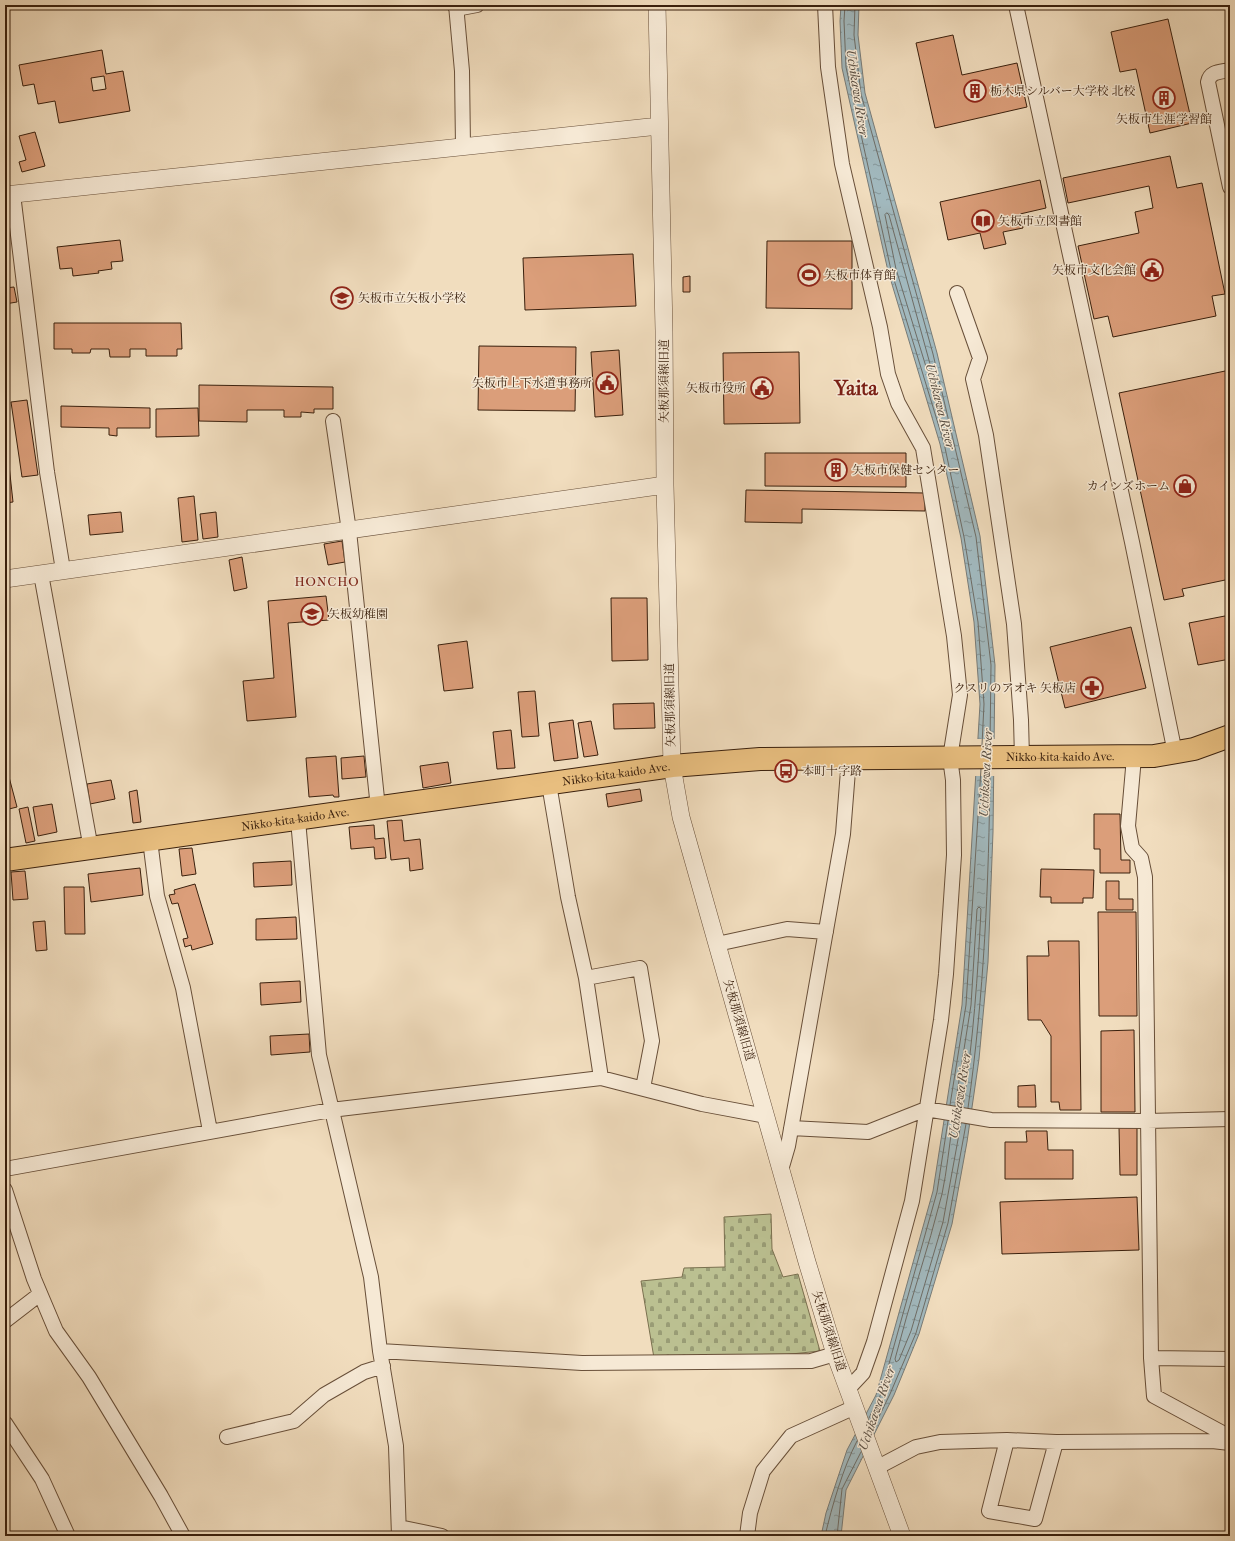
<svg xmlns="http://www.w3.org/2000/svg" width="1235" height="1541" font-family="'IM FELL French Canon','Noto Serif JP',serif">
<defs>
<pattern id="cemetery-stones" width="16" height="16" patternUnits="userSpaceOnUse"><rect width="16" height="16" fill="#bbc091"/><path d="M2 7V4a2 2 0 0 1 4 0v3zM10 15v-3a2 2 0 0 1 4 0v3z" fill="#999c75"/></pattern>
<pattern id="water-ripples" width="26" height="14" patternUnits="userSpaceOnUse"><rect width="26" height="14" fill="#a1b8bd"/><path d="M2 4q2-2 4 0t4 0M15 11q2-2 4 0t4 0" fill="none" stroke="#849598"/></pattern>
</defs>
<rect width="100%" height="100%" fill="#f1ddbe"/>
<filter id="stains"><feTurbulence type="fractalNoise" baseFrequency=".005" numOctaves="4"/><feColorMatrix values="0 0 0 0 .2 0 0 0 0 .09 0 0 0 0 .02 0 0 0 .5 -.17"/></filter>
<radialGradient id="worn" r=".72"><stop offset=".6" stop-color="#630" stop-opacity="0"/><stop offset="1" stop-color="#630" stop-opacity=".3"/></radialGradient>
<path fill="url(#cemetery-stones)" stroke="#7a704f" d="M771,1214L772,1249L783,1277L798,1274L820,1351L772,1356L654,1358L641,1281L682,1277L684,1268L725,1267L724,1217Z"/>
<path fill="url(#water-ripples)" stroke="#787b77" d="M841,5H859L858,35L865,93L937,353L980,536L995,665L993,832L988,962L979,1059L967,1142L952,1224L919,1334L894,1395L846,1490L841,1536H821L826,1513L847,1450L876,1395L933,1191L962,1005L980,704L974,622L961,538L940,444L888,271L842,68L840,21Z"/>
<path fill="#f1ddbe" d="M976,739H996V776H974Z"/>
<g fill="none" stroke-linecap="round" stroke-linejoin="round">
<path stroke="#6e6c65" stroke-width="1" d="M845,5L844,21L846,67L891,270L944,443L964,537L978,622L984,704L982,745
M855,5L854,35L861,94L933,354L976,537L991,665L990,745
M887,213L889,215L935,382L933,384L931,383L896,269L885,215Z
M950,1105L966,1005L981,769
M955,1106L971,1005L977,909L979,907L981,909C978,976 973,1041 963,1107
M968,1108C984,996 989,882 990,769
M953,1122C949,1146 947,1171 942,1194C928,1250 909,1304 895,1359L896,1362L899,1360L911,1331L943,1222L961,1123
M869,1418L880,1396L937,1192L948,1121
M873,1429L890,1394L916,1333L948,1223L966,1124
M825,1536C832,1506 843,1468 857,1441
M837,1536L842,1489L861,1452"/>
</g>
<path fill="#db9e7a" stroke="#3a200d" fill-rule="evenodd" d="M1168,19L1192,123L1150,133L1136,69L1120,72L1111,32Z
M953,35L962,75L1017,63L1027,107L935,128L916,43Z
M102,50L106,74L123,71L130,111L59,123L55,101L38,104L34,84L23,86L19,65ZM104,76L106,89L93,91L91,78Z
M35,132L45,166L22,172L19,162L26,160L19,136Z
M5,155L8,182L5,183Z
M1170,156L1177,188L1202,183L1225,294L1212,296L1216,316L1113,337L1108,316L1094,319L1078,246L1139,233L1135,212L1153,208L1149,186L1068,203L1063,178Z
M1040,180L1046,208L1020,214L1023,228L1003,232L1006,244L984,249L980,233L948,240L940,202Z
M120,240L123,261L111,262L112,269L98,271L99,273L73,276L72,268L60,269L57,247Z
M767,241H852V309L766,308Z
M5,248H6L8,261L5,262Z
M633,254L636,306L525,310L523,258Z
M690,276V292H683V277Z
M14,287L17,302L5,304V288Z
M54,323H181L182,349H177V356H146V349H130V357H110L109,349H91L90,353H72V349H54Z
M479,346L576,347L575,411L478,410Z
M619,350L623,415L595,417L591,352Z
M799,352L800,423L724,424L723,353Z
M1230,370V579L1182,589L1184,596L1164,600L1119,393Z
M199,385L333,387V409H314V413L301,412V417H284V410H247V422L199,421Z
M27,400L38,475L22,477L11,402Z
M61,406L150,408V428H117V436L109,435V428L61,427Z
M198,408L199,436L156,437V409Z
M5,428L13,502L5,503Z
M765,453H906V487L765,486Z
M746,490L925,493V511L802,509V523L745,522Z
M194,496L198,540L182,542L178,498Z
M121,512L123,532L90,535L88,515Z
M216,512L218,537L203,539L200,514Z
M342,541L345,562L328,565L324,544Z
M242,557L247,588L234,591L229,560Z
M326,596L329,620L288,623L296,717L247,721L243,681L274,678L268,601Z
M611,598H647L648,660L612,661Z
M1230,615V659L1198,665L1189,623Z
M1131,627L1146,688L1065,708L1050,647Z
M467,641L473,688L444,691L438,645Z
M535,691L539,736L522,737L518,692Z
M654,703L655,728L614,729L613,704Z
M573,720L578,758L554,761L549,723Z
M591,721L598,755L584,757L578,723Z
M511,730L515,768L497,769L493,732Z
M336,756L339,797H334L333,795L309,797L306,758Z
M364,756L366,777L342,779L341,758Z
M448,762L451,783L423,788L420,766Z
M9,777L17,807L5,810V778Z
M111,780L115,799L90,804L87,784Z
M640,789L642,801L608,807L606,794Z
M137,790L141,822L133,823L129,792Z
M52,804L57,832L38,836L33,807Z
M28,807L35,841L26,843L19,809Z
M1094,814H1120L1121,860H1130V873H1100V849H1094Z
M402,820L404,841L420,839L423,869L410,871L409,858L391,860L387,821Z
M374,825L375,839L384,838L386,858L375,859L374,847L351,849L349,827Z
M192,848L196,874L182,876L179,849Z
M291,861L292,885L254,887L253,863Z
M140,868L143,895L91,902L88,874Z
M1041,869L1094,870L1093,898H1083V903H1051V897H1040Z
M25,871L28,899L13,900L11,872Z
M1106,881H1119V899H1133V910H1106Z
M195,884L213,944L192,950L191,945L185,947L183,939L188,938L178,903L172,904L169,895L175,894L174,890Z
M64,887H84L85,934H65Z
M1098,912H1136L1137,1016H1099Z
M296,917L297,939L256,940V919Z
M45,921L47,950L36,951L33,922Z
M1048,941H1079L1081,1110H1060L1059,1102H1051V1036L1041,1020H1028L1027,956H1049Z
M300,981L301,1002L261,1005L260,983Z
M1134,1030L1135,1112H1101V1031Z
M309,1034L310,1052L271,1055L270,1036Z
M1035,1085L1036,1107H1018V1086Z
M1119,1127H1137V1175H1120Z
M1026,1131H1047L1048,1150H1073V1179H1005V1142H1027Z
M1137,1197L1139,1250L1002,1254L1000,1202Z"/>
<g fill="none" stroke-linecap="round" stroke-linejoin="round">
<g stroke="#684f39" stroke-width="16">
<path id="minor" d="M456,5L462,71L463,147
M825,5L828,67L842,164L880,327L888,374L898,403L923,448L954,636L960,695L950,758L953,780L954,855L946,974L941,1020L912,1201L874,1342L863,1373L848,1389
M1016,5L1132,542L1175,753
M456,9L477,5
M1230,70C1221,72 1210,71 1208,82L1230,187
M13,194L47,472L63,570
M957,293L980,358L973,379L986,435L1014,624L1021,720L1022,758
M333,421L349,531L378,808
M41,574L91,849
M1134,757L1128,826L1132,848L1141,858L1145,877L1151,1358L1154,1396L1230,1437
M549,784L568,897L586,978L601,1078
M298,820L319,1055L371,1277L380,1351L396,1446L399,1536
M150,840L157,896L183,988L210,1131
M717,944L787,929L826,932
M586,978L640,968L652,1041L643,1088
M791,1128L868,1132L926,1109L991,1120L1147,1121L1230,1119
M5,1169L331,1110L601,1078L702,1104L766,1116
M781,1170L788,1146L843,834L849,758
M5,1190L34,1279L56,1331L89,1377L161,1496L183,1536
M5,1321L40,1294
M380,1351L582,1363L811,1361L835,1354
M1151,1358L1230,1359
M5,1423L42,1479L68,1536
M227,1437L294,1421L324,1395L364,1372L383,1366
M1007,1440L989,1511L1035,1519L1056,1442
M878,1467L916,1447L940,1442L1007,1440L1056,1442L1212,1441L1230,1443
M399,1527L442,1536
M747,1536L750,1513L763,1471L791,1436L855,1407"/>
</g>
<g stroke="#684f39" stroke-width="18">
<path id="tertiary" d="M657,5L664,331L665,485L672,766L681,817L807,1262L835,1354L902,1536
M5,195L659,126
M5,579L665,485"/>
</g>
<g stroke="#3a200d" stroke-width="24">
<g id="trunk">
<path id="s1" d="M5,860L672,766L760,759L1154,756L1194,749L1230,736"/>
</g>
</g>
<use href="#minor" stroke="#f6e9d5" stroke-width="14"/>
<use href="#tertiary" stroke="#f6e9d5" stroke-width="17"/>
<use href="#trunk" stroke="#e8be7f" stroke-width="22"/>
</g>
<defs>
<g id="building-ring" transform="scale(1.15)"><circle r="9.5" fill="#f6e9d5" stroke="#8f2418" stroke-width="1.5"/><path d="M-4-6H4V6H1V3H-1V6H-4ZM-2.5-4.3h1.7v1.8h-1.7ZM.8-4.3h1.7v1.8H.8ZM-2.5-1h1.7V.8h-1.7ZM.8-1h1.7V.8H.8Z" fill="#8f2418"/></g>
<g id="library-ring" transform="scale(1.15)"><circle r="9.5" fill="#f6e9d5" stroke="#8f2418" stroke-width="1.5"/><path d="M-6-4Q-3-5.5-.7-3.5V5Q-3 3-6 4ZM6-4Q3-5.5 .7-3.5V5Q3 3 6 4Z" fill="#8f2418"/></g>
<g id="civic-ring" transform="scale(1.15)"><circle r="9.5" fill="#f6e9d5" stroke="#8f2418" stroke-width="1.5"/><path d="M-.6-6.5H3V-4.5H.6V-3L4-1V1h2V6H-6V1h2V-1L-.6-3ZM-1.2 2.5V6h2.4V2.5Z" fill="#8f2418"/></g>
<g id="stadium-ring" transform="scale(1.15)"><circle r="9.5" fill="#f6e9d5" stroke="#8f2418" stroke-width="1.5"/><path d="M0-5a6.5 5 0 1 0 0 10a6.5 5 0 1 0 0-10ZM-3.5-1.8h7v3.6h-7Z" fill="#8f2418"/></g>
<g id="school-ring" transform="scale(1.15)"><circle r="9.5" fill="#f6e9d5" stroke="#8f2418" stroke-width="1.5"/><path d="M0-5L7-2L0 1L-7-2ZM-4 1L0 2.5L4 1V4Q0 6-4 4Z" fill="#8f2418"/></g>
<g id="shop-ring" transform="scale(1.15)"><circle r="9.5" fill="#f6e9d5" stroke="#8f2418" stroke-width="1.5"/><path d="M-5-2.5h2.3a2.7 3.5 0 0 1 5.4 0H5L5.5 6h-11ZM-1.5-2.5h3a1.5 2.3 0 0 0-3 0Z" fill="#8f2418"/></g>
<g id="pharmacy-ring" transform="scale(1.15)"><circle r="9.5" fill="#f6e9d5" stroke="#8f2418" stroke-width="1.5"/><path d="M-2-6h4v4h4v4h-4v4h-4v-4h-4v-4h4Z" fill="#8f2418"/></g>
<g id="bus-ring" transform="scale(1.15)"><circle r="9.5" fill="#f6e9d5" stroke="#8f2418" stroke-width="1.5"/><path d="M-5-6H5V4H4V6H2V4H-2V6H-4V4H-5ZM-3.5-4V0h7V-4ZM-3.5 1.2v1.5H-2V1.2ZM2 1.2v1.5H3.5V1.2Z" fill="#8f2418"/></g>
</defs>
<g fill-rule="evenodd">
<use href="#building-ring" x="975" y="91"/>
<use href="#building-ring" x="1164" y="98"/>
<use href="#library-ring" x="983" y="221"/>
<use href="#civic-ring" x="1152" y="270"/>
<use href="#stadium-ring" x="809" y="275"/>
<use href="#school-ring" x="342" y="298"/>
<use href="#civic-ring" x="607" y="383"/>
<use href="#civic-ring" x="762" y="388"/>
<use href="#building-ring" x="836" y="470"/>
<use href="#shop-ring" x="1185" y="486"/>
<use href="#school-ring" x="312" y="614"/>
<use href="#pharmacy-ring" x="1092" y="688"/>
<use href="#bus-ring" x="786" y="771"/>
</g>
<g text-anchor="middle" stroke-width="3" stroke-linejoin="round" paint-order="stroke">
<g font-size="12" fill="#3a200d" stroke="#f6e9d5" text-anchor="start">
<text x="990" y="95">栃木県シルバー大学校 北校</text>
<text x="1164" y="123" text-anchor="middle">矢板市生涯学習館</text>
<text x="998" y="225">矢板市立図書館</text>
<text x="1136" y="274" text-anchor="end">矢板市文化会館</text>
<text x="824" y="279">矢板市体育館</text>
<text x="358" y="302">矢板市立矢板小学校</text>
<text x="592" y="387" text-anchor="end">矢板市上下水道事務所</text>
<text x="746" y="392" text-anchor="end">矢板市役所</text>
<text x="852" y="474">矢板市保健センター</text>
<text x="1170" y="490" text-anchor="end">カインズホーム</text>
<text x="328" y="618">矢板幼稚園</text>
<text x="1076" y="692" text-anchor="end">クスリのアオキ 矢板店</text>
<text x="802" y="775">本町十字路</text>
</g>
<g font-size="12" fill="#3a200d" stroke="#f6e9d5">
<text transform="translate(664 381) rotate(-90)" y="4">矢板那須線旧道</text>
<text transform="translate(670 705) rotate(-91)" y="4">矢板那須線旧道</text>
<text dy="4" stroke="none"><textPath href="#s1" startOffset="1062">Nikko-kita-kaido Ave.</textPath></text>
<text dy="4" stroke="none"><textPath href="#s1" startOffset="617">Nikko-kita-kaido Ave.</textPath></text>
<text dy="4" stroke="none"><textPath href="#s1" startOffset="293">Nikko-kita-kaido Ave.</textPath></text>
<text transform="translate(739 1020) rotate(74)" y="4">矢板那須線旧道</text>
<text transform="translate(829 1331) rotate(72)" y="4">矢板那須線旧道</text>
</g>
<g font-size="13" font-style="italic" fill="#594e42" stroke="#f6e9d5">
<text transform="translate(858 93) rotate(81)" y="5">Uchikawa River</text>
<text transform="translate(941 406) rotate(76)" y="5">Uchikawa River</text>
<text transform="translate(985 773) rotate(-87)" y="5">Uchikawa River</text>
<text transform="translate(959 1095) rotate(-81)" y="5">Uchikawa River</text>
<text transform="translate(876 1408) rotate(-71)" y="5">Uchikawa River</text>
</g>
<g font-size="13" letter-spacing="1" fill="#7a1f14" stroke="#f6e9d5">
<text x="327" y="586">HONCHO</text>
</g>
<g font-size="20" font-weight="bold" fill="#7a1f14" stroke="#f6e9d5">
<text x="856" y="395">Yaita</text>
</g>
</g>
<rect width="1235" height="1541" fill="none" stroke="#f1ddbe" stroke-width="20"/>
<rect x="6" y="6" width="1223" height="1529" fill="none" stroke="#3a200d" stroke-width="2"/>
<rect x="10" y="10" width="1215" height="1521" fill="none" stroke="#3a200d"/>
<rect width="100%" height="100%" filter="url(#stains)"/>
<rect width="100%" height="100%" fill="url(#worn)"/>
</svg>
